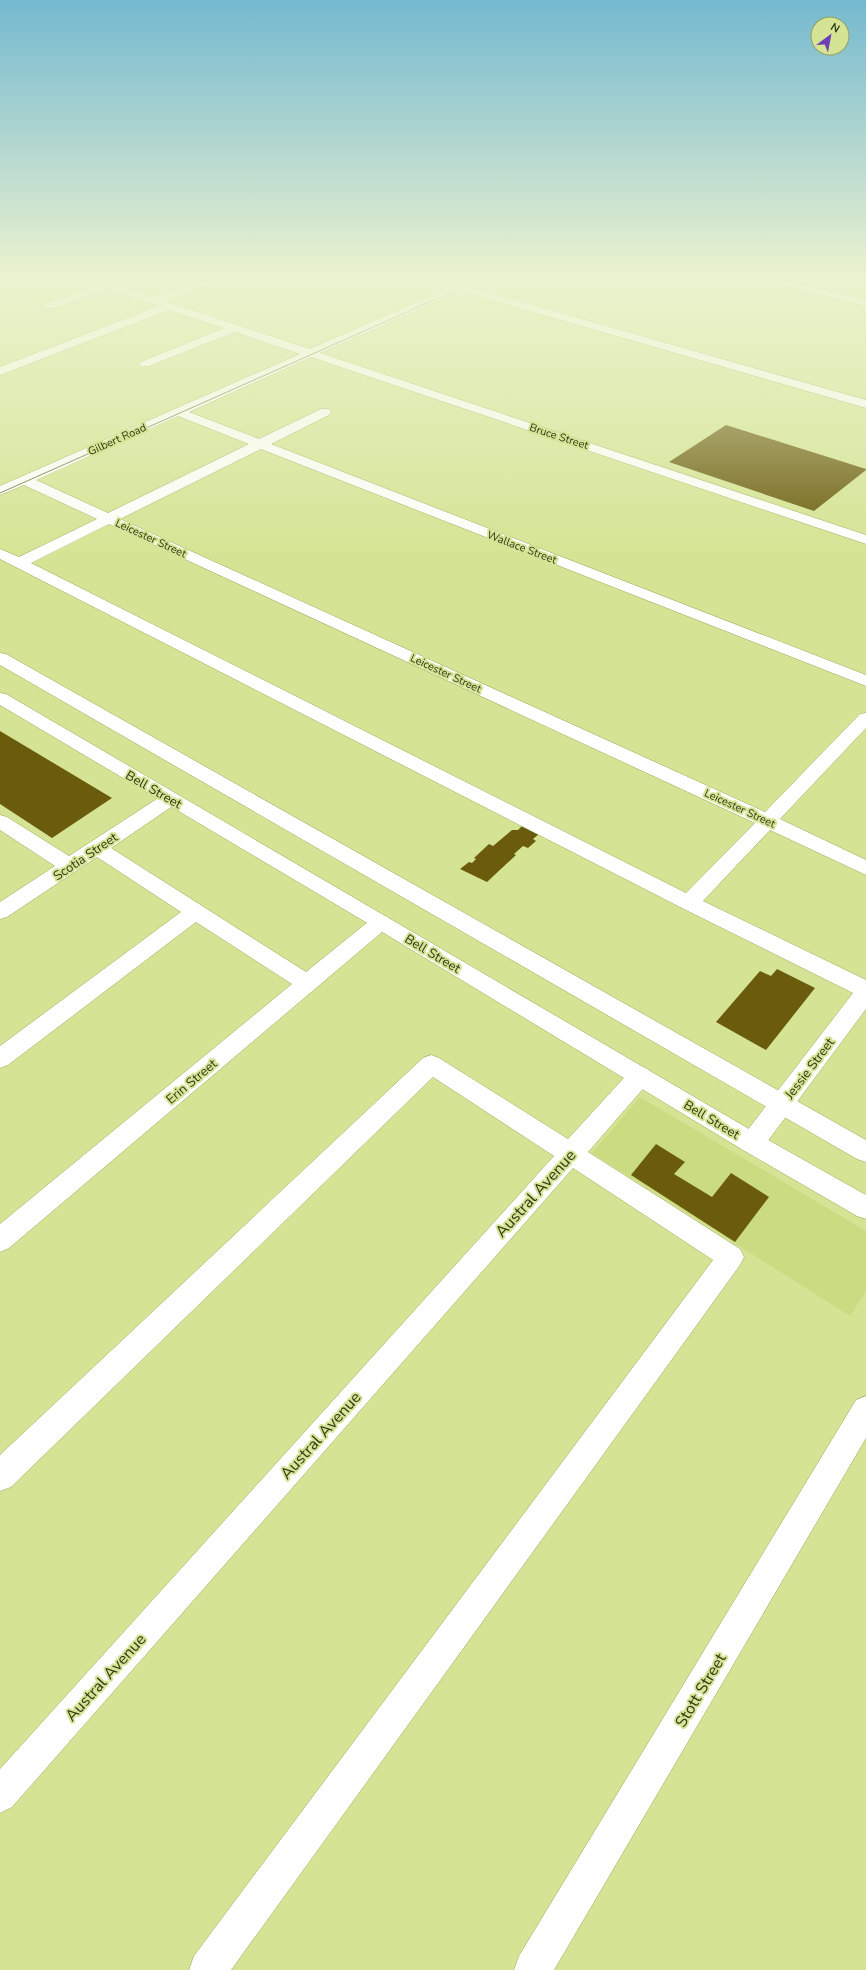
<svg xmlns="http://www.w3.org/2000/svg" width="866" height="1970" font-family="'Nunito Sans',sans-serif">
<rect width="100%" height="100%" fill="#d5e494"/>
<path fill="#cbdb82" d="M640,1097L866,1231V1291L850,1316L592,1153Z"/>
<path fill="#6a5b0d" d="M726,425L866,469V470L814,511L669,462Z
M0,731L112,798L52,838L0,804Z
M522,826L539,834L533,839L536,841L528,848L523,846L514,854L516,855L487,882L460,869L469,862L472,863L476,859L474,858L489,844L493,846L512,830H518Z
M777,969L815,988L766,1050L716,1022L760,971L771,976Z
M656,1144L685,1162L674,1174L712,1197L731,1173L769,1197L735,1242L631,1175Z"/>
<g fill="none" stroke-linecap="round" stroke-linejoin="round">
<g stroke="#9aa759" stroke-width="1">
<path id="minor" d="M0,280H13L12,282L0,285Z
M87,280H101L154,297L201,280H215L214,282L164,301L310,349L467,280H480L469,287L866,400V408L460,291L320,353L866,535V544L311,357L189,412L259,439L321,409H329L331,412L329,415L271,444L866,675V686L261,449L120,519L765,812L860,714L866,713V728L780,819L866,860V875L770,830L703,901L866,980V1009L761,1150L752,1153L743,1150L740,1143L743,1136L853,993L682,908L0,559V549L19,557L97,519L24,485L0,495V486L300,354L235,332L149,366H141L139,364L141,362L224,328L169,310L0,375V367L159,306L108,289L54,308H46L45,306L46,304L98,285ZM178,416L249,444L108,513L36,480ZM109,524L755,823L686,893L31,563Z
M767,280H784L866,300V306L768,282Z
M170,793L177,795L179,799L177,803L111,848L306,972L374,917L381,915L388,917L391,922L388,927L9,1248L0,1252V1224L292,984L196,922L8,1065L0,1068V1046L181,912L97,857L7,917L0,919V902L55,866L0,830V815L7,817L69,856L163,795Z
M431,1055L439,1058L568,1139L632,1069L640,1067L648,1069L652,1076L648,1083L588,1152L740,1249L744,1257L740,1265L231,1970H189L194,1956L713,1260L573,1168L12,1807L0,1813V1769L554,1156L433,1077L11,1487L0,1491V1455L423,1058Z
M866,1396V1438L554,1970H514L519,1956L856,1400Z"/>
</g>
<g stroke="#9aa759" stroke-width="1">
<path id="highway" d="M0,653L6,654L866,1140V1162L857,1159L0,665Z
M0,693L6,694L761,1136L866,1195V1219L857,1216L743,1150L374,927L0,705Z"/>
</g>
<use href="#minor" fill="#fff" fill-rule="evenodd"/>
<use href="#highway" fill="#fff" fill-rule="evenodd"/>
<path stroke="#6b7342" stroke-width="1" d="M0,493L479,280"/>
</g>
<linearGradient id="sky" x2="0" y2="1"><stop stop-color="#74b9d0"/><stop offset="0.5" stop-color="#ecf3cf"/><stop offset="1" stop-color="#ecf3cf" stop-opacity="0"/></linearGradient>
<rect width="866" height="556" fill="url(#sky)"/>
<g text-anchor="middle" stroke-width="4" stroke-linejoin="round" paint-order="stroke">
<g font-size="11" fill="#333817" stroke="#d5e494">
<text transform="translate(559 436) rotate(18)" y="4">Bruce Street</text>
<text transform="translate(117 439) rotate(-24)" y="4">Gilbert Road</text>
<text transform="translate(151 538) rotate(25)" y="4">Leicester Street</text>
<text transform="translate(522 547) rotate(21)" y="4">Wallace Street</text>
<text transform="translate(446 673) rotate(25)" y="4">Leicester Street</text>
<text transform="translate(740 808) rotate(25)" y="4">Leicester Street</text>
</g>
<g font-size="13" fill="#333817" stroke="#d5e494">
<text transform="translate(154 789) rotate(30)" y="5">Bell Street</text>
<text transform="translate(85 856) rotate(-34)" y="5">Scotia Street</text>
<text transform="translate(433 953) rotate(31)" y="5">Bell Street</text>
<text transform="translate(809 1068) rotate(-53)" y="5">Jessie Street</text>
<text transform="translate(191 1081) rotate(-40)" y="5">Erin Street</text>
<text transform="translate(712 1119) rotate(31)" y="5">Bell Street</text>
</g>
<g font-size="16" fill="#333817" stroke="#d5e494">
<text transform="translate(535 1193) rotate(-48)" y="6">Austral Avenue</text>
<text transform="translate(320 1435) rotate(-48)" y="6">Austral Avenue</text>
<text transform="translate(105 1677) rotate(-48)" y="6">Austral Avenue</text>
<text transform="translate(700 1690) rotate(-59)" y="6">Stott Street</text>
</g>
</g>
<g transform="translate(830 36) rotate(32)"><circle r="19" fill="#d5e494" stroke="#949f62"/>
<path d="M0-3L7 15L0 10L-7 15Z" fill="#6d3eb6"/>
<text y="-6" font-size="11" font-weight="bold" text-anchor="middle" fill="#333817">N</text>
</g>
</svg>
